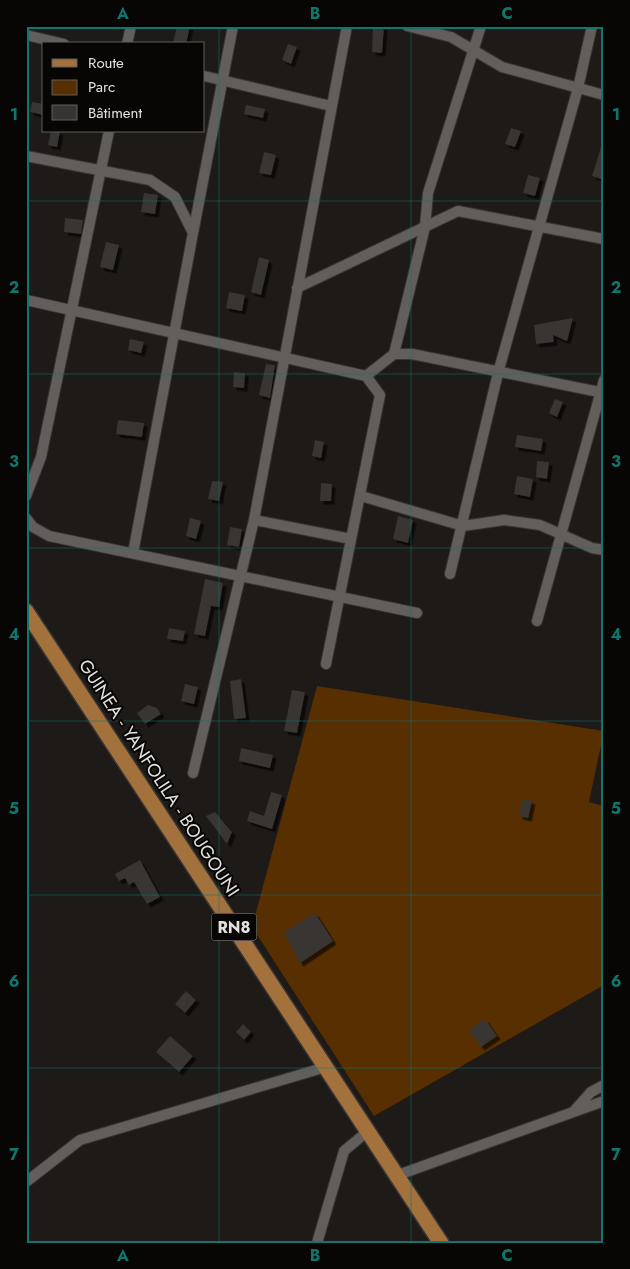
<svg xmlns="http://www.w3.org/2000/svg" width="630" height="1269" font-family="Jost,sans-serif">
<defs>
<filter id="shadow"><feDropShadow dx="3.5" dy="3.5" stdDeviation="0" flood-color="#0009"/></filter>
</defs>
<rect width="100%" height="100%" fill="#1d1a17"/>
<path fill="#572f00" d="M317,686L604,731L589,802L604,806V985L374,1116L252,927Z"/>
<path fill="#373431" filter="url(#shadow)" d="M177,26H190L186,44L173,43Z
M373,26H384L382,53L372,52Z
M288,44L297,47L291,64L282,60Z
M32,102L44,104V115L30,112Z
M246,105L265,109L263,118L244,114Z
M511,128L521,131L515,147L505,144Z
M51,131H60L57,147L48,145Z
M602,144H604V180L592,176Z
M264,152L276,155L271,175L259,173Z
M528,175L540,178L535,196L523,193Z
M144,193L158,195L155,214L141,212Z
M65,218L83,220L81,234L64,232Z
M106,242L119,245L113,270L100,267Z
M259,257L269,260L261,295L251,292Z
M229,292L245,295L242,311L226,308Z
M573,318L567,341L553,335L554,342L536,344L534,325Z
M130,339L144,342L141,353L128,350Z
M266,364L275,365L270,398L259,395Z
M234,372L245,373L244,388L233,387Z
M555,399L563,402L557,417L549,413Z
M118,420L144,423L142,437L116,434Z
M517,435L543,439L541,451L515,447Z
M315,440L324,442L321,458L312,456Z
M537,461L549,462L547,479L536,477Z
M517,476L533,479L530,497L514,494Z
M212,481L223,482L219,501L208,499Z
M321,483L332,484L331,501H320Z
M398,516L413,520L408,543L393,539Z
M190,518L201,521L196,539L186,536Z
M230,527L242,529L239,547L227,545Z
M205,579L223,583L219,607L211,606L205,636L194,634Z
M169,628L185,631L183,641L167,639Z
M241,679L246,718L234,719L230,681Z
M185,684L198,687L194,704L181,701Z
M292,690L305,692L297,733L284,731Z
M148,705L157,708L161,714L145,724L137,713Z
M241,748L273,755L270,768L239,761Z
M271,792L282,795L272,829L247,821L250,811L264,816Z
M523,799L532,801L528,818L519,816Z
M215,812L232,832L227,844L206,816Z
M140,860L160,897L147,904L134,882L129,885L125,878L119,881L115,874Z
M315,913L333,941L300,963L284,932Z
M186,991L196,1000L185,1013L175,1004Z
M485,1019L497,1036L481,1047L469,1030Z
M243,1024L251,1032L244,1040L236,1032Z
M170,1036L193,1056L179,1072L156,1052Z"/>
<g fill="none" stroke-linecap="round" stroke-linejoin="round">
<g stroke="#383534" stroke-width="12">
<path id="street" d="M407,26L451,37L502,67L604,95
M26,35L64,44
M127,44L131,26
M204,76L331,106
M26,156L150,180L175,197L193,233L133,553
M193,233L233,26
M297,288L458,211L604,239
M26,300L366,376L394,354H412L604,393
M394,354L425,227L428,193L481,26
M26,496L41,457L109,131
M361,496L463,526L504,520L540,525L592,548L604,550
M26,518L33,527L49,536L417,613
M254,520L351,539
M450,574L498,373L578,88L592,26
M537,621L604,380
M326,664L380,395L366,376
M193,773L254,520L347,26
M574,1111L591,1092L604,1085
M398,1175L604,1101
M26,1182L80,1140L326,1067
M317,1243L344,1151L368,1131"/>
</g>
<g stroke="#383534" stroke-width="18">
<path id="primary" d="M26,611L441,1243"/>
</g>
<use href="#street" stroke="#625e5b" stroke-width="10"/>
<use href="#primary" stroke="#a3713b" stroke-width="15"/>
</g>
<path fill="none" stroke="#0f766e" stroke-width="1" stroke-opacity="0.55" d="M219,26V1243M411,26V1243M26,201H604M26,374H604M26,548H604M26,721H604M26,895H604M26,1068H604"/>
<g text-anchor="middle" stroke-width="4" stroke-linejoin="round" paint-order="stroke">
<rect fill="#070605" stroke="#a19f9e" stroke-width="1" x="211.5" y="913.5" width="45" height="27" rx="4"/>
<g font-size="16" font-weight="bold" fill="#e3e1df">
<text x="234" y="933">RN8</text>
</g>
<g font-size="18" fill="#e3e1df" stroke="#070605">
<text transform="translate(159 778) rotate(57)" y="6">GUINEA - YANFOLILA - BOUGOUNI</text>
</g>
</g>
<rect width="630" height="1269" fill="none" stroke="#070605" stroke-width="55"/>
<rect x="42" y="42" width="162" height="90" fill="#070605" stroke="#5f5e5c"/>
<rect x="52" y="59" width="25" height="8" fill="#a3713b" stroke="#5f5e5c"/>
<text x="88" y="68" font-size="15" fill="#e3e1df">Route</text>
<rect x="52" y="80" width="25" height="15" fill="#572f00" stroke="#5f5e5c"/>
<text x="88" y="92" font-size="15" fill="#e3e1df">Parc</text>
<rect x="52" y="105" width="25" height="15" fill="#373431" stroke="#5f5e5c"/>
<text x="88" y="118" font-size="15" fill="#e3e1df">Bâtiment</text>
<rect x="28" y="28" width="574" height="1214" fill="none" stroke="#0f766e" stroke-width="2"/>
<g font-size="16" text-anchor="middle" font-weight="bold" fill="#0f766e">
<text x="123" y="19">A</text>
<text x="315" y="19">B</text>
<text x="507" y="19">C</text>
<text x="14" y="120">1</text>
<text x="616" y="120">1</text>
<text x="14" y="293">2</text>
<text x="616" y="293">2</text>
<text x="14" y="467">3</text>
<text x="616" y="467">3</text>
<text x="14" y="640">4</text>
<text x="616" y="640">4</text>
<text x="14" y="814">5</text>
<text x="616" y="814">5</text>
<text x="14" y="987">6</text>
<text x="616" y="987">6</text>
<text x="14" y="1160">7</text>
<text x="616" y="1160">7</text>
<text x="123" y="1261">A</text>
<text x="315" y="1261">B</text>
<text x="507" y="1261">C</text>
</g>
</svg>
